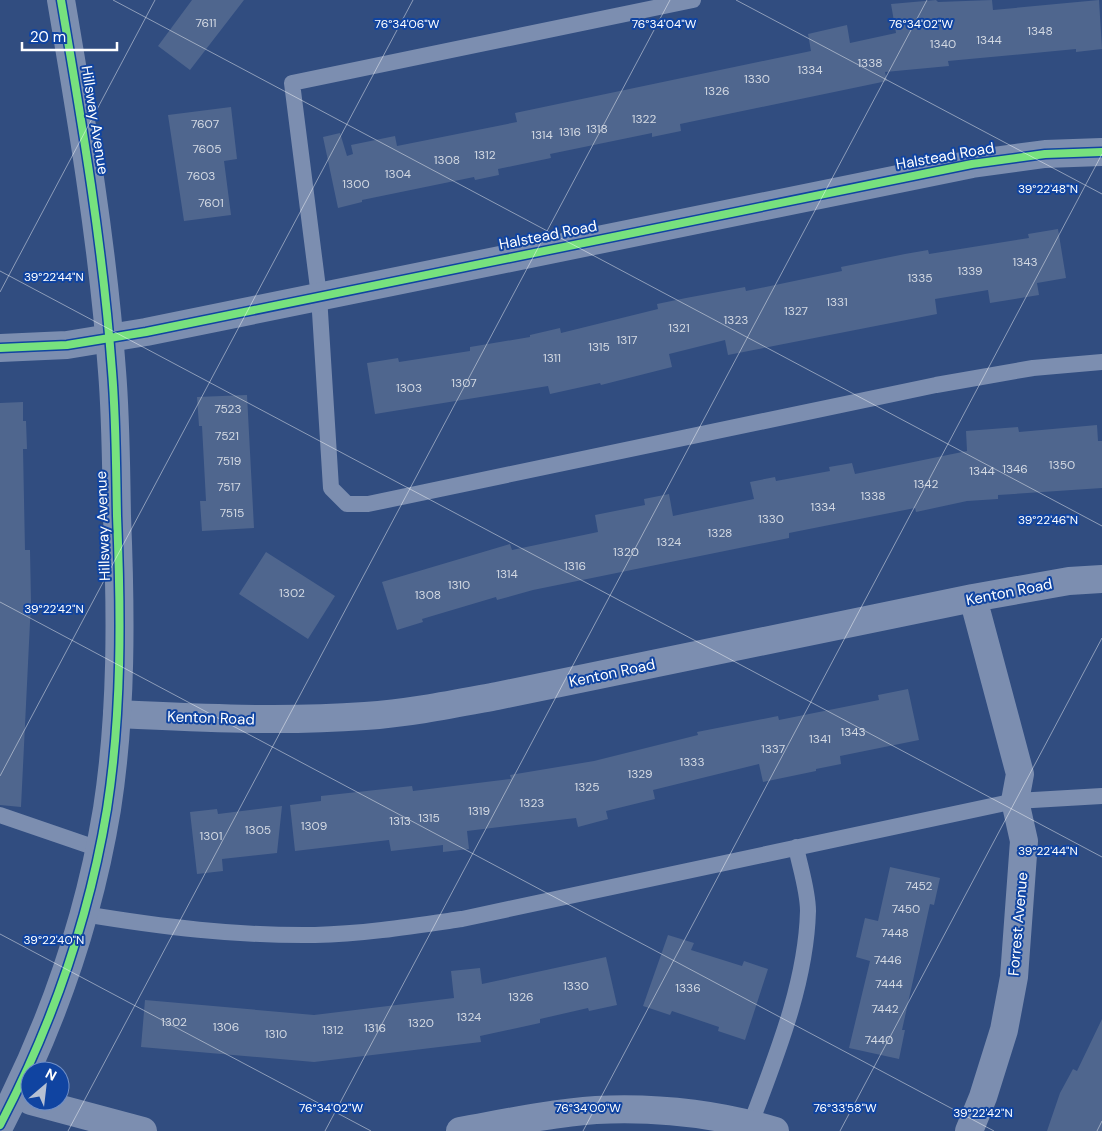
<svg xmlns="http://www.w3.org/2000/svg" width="1102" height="1131" font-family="'DM Sans',sans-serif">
<rect width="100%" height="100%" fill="#314d80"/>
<path fill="#4f668e" d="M192,0H244L190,70L158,46Z
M936,0L938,2L992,0L993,10L1099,0L1102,49L1076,52V49L948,61L949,66L885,72L887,81L680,124L681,131L652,137V133L550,154L551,158L498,169L499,175L475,180L474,177L362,200V202L338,208L323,137L340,133L347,156L353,154L351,145L395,136L397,146L517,122L515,113L811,51L808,34L847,25L850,43L896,33L891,4Z
M231,107L237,159L224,161L231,215L184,221L168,115Z
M1058,229L1066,278L1037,283L1039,295L990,303L988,290L935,299L937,314L728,355L725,340L669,354L672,367L601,385L600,383L550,394L548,386L375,414L367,363L398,358L399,362L470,351V347L530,337V335L560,328L561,333L658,309L657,304L686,298L745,287L746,291L842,271L841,267L905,254L928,250L929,254L1029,238L1028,234Z
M247,395L254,528L202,531L200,501H206L202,426H199L197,397Z
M23,402V421H26L27,449H23L25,550H30L31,602L21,807L0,805V403Z
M1097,425L1098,441H1102V488L998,495V499L967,501L916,512L915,508L789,533V538L533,590L497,600L496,597L422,619L423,622L397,630L382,582L510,544L512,550L598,532L595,515L645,505L644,499L669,494L673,516L754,499L750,482L775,477L776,481L830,471L829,467L852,463L855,474L967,451L966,431L1018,427L1019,432Z
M266,552L335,596L308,639L239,594Z
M908,689L919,740L840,756L841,764L816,769V771L763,782L759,764L653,790L655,799L606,811L608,819L578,827L576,818L467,831L469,849L443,852V845L391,851L389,840L295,851L290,805L321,801V796L412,786L413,791L511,779L510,775L594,761L698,735L697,732L778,716L779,720L879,700L878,695Z
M282,806L277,853L222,859L223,871L197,874L190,812L217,809L218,814Z
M890,867L940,878L934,905L930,904L902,1030H905L899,1059L849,1048L870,961L856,957L865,918L878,921Z
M668,935L694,943L691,950L742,966L744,961L768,969L745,1040L718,1031L719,1027L672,1011L670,1015L643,1006Z
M606,957L617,1005L589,1011L588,1008L540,1019V1023L480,1036L481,1042L314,1062L141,1047L145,1000L314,1015L454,998L451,971L480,968L482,984Z
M1102,1019V1131H1047L1060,1093L1073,1069L1077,1071Z"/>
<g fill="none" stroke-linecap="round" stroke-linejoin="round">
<path stroke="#7c8eb0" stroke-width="16" d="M693,0L292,83L319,296L331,488L347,504H368L936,385L1033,368L1102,362
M0,815L99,849
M84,914C162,927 235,936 315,935C364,934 414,926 462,919L1015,801L1102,796
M748,1131C774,1061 806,986 808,911C808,891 800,867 796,847"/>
<path stroke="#7c8eb0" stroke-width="28" d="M0,348L67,345L146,332L972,164L1045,154L1102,152
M117,714C200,718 282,722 365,716C410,713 454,704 497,696L973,598L1069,581L1102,579
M31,1101L143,1131
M460,1131C505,1123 551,1113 596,1110C656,1107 718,1114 775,1131
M969,1131L983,1097L1004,1030L1014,977L1024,841L1015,801L1020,774L973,598"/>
<path stroke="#7c8eb0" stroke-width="28" d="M0,1125C51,1027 89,918 107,809C122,712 121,613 117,516C116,468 116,419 112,371C103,247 82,123 61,0"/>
<g stroke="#1044a1" stroke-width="11">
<path id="cycleway" d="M0,348L67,345L146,332L972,164L1045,154L1102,152
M0,1125C51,1027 89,918 107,809C122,712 121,613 117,516C116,468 116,419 112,371C103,247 82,123 61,0"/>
</g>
<use href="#cycleway" stroke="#77e17e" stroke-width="8"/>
</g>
<path fill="none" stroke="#fff" stroke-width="1" stroke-opacity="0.45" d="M113,0L1102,526M736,0L1102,194M0,271L1102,857M0,292L155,0M0,602L994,1131M0,776L413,0M0,934L371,1131M68,1131L670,0M325,1131L927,0M583,1131L1102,154M840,1131L1102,638M1097,1131L1102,1121"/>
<g text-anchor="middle" stroke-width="4" stroke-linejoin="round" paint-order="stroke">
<g font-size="12" fill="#d3d9e3">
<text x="206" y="27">7611</text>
<text x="1040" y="35">1348</text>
<text x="989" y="44">1344</text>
<text x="943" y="48">1340</text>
<text x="870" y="67">1338</text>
<text x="810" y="74">1334</text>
<text x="757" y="83">1330</text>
<text x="717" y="95">1326</text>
<text x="644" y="123">1322</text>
<text x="205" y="128">7607</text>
<text x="597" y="133">1318</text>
<text x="570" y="136">1316</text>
<text x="542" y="139">1314</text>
<text x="207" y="153">7605</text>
<text x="485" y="159">1312</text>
<text x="447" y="164">1308</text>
<text x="398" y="178">1304</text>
<text x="201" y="180">7603</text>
<text x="356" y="188">1300</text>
<text x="211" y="207">7601</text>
<text x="1025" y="266">1343</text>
<text x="970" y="275">1339</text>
<text x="920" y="282">1335</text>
<text x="837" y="306">1331</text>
<text x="796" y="315">1327</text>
<text x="736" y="324">1323</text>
<text x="679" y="332">1321</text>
<text x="627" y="344">1317</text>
<text x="599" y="351">1315</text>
<text x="552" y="362">1311</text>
<text x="464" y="387">1307</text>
<text x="409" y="392">1303</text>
<text x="228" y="413">7523</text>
<text x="227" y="440">7521</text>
<text x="229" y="465">7519</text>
<text x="1062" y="469">1350</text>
<text x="1015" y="473">1346</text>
<text x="982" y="475">1344</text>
<text x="926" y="488">1342</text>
<text x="229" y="491">7517</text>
<text x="873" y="500">1338</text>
<text x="823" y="511">1334</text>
<text x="232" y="517">7515</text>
<text x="771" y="523">1330</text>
<text x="720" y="537">1328</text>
<text x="669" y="546">1324</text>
<text x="626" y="556">1320</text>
<text x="575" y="570">1316</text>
<text x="507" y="578">1314</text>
<text x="459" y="589">1310</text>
<text x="292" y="597">1302</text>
<text x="428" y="599">1308</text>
<text x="853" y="736">1343</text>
<text x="820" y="743">1341</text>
<text x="773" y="753">1337</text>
<text x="692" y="766">1333</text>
<text x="640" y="778">1329</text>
<text x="587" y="791">1325</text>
<text x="532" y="807">1323</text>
<text x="479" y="815">1319</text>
<text x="429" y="822">1315</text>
<text x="400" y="825">1313</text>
<text x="314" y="830">1309</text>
<text x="258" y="834">1305</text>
<text x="211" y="840">1301</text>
<text x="919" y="890">7452</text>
<text x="906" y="913">7450</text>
<text x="895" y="937">7448</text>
<text x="888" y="964">7446</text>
<text x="889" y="988">7444</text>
<text x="576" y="990">1330</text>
<text x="688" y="992">1336</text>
<text x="521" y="1001">1326</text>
<text x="885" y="1013">7442</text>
<text x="469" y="1021">1324</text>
<text x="174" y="1026">1302</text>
<text x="421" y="1027">1320</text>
<text x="226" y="1031">1306</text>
<text x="375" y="1032">1316</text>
<text x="333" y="1034">1312</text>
<text x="276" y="1038">1310</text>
<text x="879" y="1044">7440</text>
</g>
<g font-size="15" fill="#fff" stroke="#1044a1">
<text transform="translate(95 120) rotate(81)" y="5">Hillsway Avenue</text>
<text transform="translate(945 156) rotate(-10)" y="5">Halstead Road</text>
<text transform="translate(548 235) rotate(-11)" y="5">Halstead Road</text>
<text transform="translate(103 526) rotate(-92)" y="5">Hillsway Avenue</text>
<text transform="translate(1009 592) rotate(-11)" y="5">Kenton Road</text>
<text transform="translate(612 673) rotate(-12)" y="5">Kenton Road</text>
<text transform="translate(211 718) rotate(2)" y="5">Kenton Road</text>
<text transform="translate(1018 924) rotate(-85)" y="5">Forrest Avenue</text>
</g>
</g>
<g font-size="12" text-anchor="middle" fill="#fff" stroke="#1044a1" stroke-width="4" stroke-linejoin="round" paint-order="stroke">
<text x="407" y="28">76°34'06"W</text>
<text x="664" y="28">76°34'04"W</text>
<text x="921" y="28">76°34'02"W</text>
<text x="1048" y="193">39°22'48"N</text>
<text x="54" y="281">39°22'44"N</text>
<text x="1048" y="524">39°22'46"N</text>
<text x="54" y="613">39°22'42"N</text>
<text x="1048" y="855">39°22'44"N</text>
<text x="54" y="944">39°22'40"N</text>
<text x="331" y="1112">76°34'02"W</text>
<text x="588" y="1112">76°34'00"W</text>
<text x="845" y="1112">76°33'58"W</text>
<text x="983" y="1117">39°22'42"N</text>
</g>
<g transform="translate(45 1086) rotate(28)"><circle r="24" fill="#1044a1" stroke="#708fc7"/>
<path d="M0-4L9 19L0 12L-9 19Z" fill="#b7c1d3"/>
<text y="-8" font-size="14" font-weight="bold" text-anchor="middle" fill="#ffffff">N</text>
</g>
<path d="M22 42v8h95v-8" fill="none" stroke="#ffffff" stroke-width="2.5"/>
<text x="30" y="42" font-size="15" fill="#ffffff" stroke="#1044a1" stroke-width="4" paint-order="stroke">20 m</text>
</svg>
